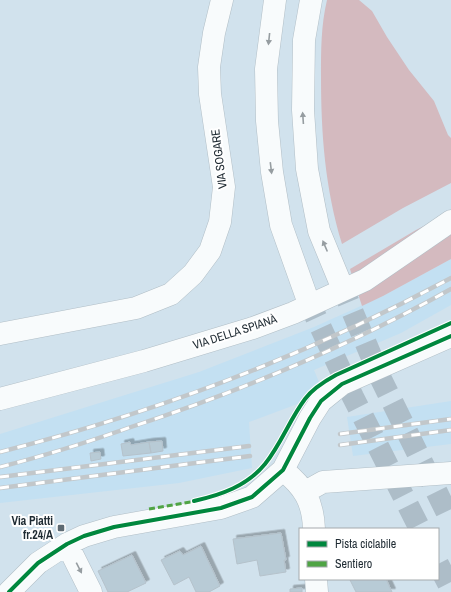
<svg xmlns="http://www.w3.org/2000/svg" width="451" height="592" font-family="'Archivo Narrow',sans-serif">
<defs>
<filter id="shadow"><feDropShadow dx="3.5" dy="-3.5" stdDeviation="0" flood-color="#0004"/></filter>
</defs>
<rect width="100%" height="100%" fill="#d1e2ed"/>
<path fill="#c3e0f2" d="M451,259V305L401,333L314,370L324,394L249,422L252,468L179,483L0,503V434L199,372L314,327L383,296Z
M451,401V444L353,456L347,417Z"/>
<path fill="#d4babf" d="M327,0H359L372,11L387,37L409,70L434,101L448,135L451,138V183L403,208L342,244C325,188 321,134 321,76C321,50 321,25 327,0Z
M451,212V259L383,296L362,306L350,269L416,230Z"/>
<path fill="#b8cbd6" stroke="#b5c2cb" filter="url(#shadow)" d="M162,441L163,451L151,453L149,442Z
M130,442L131,445L149,442L151,453L123,456L121,444Z
M100,452L101,459L91,461L90,453Z
M281,533L286,560H284L286,572L260,576L257,560L237,564L233,539Z
M201,546L220,586L209,592H196L189,577L174,585L161,560L180,551L183,555Z
M132,555L146,583L127,592H108L98,571Z
M352,579H386L392,592H356L350,580Z
M302,588V592H290V589Z"/>
<g fill="none" stroke-linecap="round" stroke-linejoin="round">
<path stroke="#adbdc8" stroke-width="22" stroke-dasharray="22 11" stroke-linecap="butt" d="M340,282L380,377L451,521
M307,298L353,397L420,529
M438,564L451,589"/>
<g stroke="#b1bec6" stroke-width="23">
<path id="minor" d="M0,334L136,308L171,294L193,274L210,251L220,222L224,187L210,94L209,67L214,33L222,0
M0,399L144,361L253,328L293,313L365,280L451,221
M283,470C304,487 313,501 314,529
M305,492L323,482L451,473
M67,544L91,592
M316,579L317,592
M9,592L38,563L67,544L84,536L114,527L221,508L252,497L283,470L310,418L321,401L342,384L451,336"/>
</g>
<g stroke="#b1bec6" stroke-width="23">
<path id="highway" d="M275,0L266,69L267,121L272,172L281,225L307,298
M311,0L304,40L303,110L307,169L319,231L340,282"/>
</g>
<use href="#minor" stroke="#f8fbfc" stroke-width="22"/>
<use href="#highway" stroke="#f8fbfc" stroke-width="22"/>
<g stroke="#c2c7ca" stroke-width="4.5">
<path id="rail" d="M340,434L451,419
M340,445L451,430
M0,452C155,413 310,354 451,278
M0,467C44,456 88,442 131,427C241,391 349,346 451,289
M0,477L249,446
M0,488L250,456"/>
</g>
<use href="#rail" stroke="#fff" stroke-width="3" stroke-dasharray="9" stroke-linecap="butt"/>
<path stroke="#4fa444" stroke-width="3" stroke-dasharray="6 3" stroke-linecap="butt" d="M149,509L196,501"/>
<g stroke="#fff" stroke-width="6">
<path id="cycleway" d="M194,501C221,495 247,486 265,464C281,444 290,419 305,399C313,388 325,381 336,375L451,323
M9,592L38,563L67,544L84,536L114,527L221,508L252,497L283,470L310,418L321,401L342,384L451,336"/>
</g>
<use href="#cycleway" stroke="#00873e" stroke-width="4"/>
</g>
<defs><path id="oneway-solid" d="M-6-.8H1V-3.2L6.5 0L1 3.2V.8H-6Z"/></defs>
<g fill="#969da1">
<use href="#oneway-solid" transform="translate(269 39) rotate(96)"/>
<use href="#oneway-solid" transform="translate(303 118) rotate(-94)"/>
<use href="#oneway-solid" transform="translate(271 168) rotate(83)"/>
<use href="#oneway-solid" transform="translate(325 246) rotate(-113)"/>
<use href="#oneway-solid" transform="translate(79 568) rotate(63)"/>
</g>
<rect fill="#5d6a73" stroke="#fff" stroke-width="1.5" x="57" y="524" width="8" height="8" rx="2"/>
<g text-anchor="middle" stroke-width="4" stroke-linejoin="round" paint-order="stroke">
<g font-size="12" fill="#1e2a32" stroke="#fff">
<text transform="translate(219 159) rotate(-97)" y="4">VIA SOGARE</text>
<text transform="translate(235 332) rotate(-18)" y="4">VIA DELLA SPIANÀ</text>
</g>
<g font-size="12" font-weight="bold" fill="#1e2a32" stroke="#fff" text-anchor="end">
<text x="53" y="525">Via Piatti<tspan x="53" dy="14">fr.24/A</tspan></text>
</g>
</g>
<rect x="299" y="528" width="140" height="52" fill="#ffffff" stroke="#a5aaad"/>
<rect x="307" y="541" width="20" height="6" fill="#00873e" stroke="#a5aaad"/>
<text x="335" y="548" font-size="12" fill="#1e2a32">Pista ciclabile</text>
<rect x="307" y="561" width="20" height="6" fill="#4fa444" stroke="#a5aaad"/>
<text x="335" y="568" font-size="12" fill="#1e2a32">Sentiero</text>
</svg>
